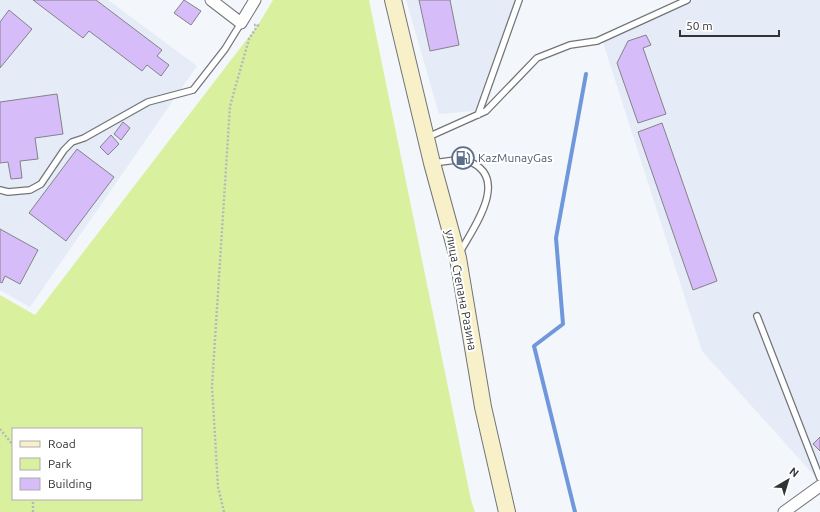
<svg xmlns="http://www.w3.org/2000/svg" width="820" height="512" font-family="Ubuntu,sans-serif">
<rect width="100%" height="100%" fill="#f3f6fa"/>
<path fill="#e5ecf7" d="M0,0H108L197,66L30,307L0,290Z
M406,0H522L485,110L439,114Z
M694,0H820V482L702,351L602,39Z"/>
<path fill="#d9f19e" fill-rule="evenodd" d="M273,0H369L471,500L475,512H0V295L35,315L258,25ZM13,429H141V499H13Z"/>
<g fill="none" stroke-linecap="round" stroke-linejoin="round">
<path stroke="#6f98dc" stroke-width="4" d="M575,512L534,346L563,324L556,238L586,74"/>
</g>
<path fill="#d7bcfa" stroke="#848287" d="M33,0H96L162,50L157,56L169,65L161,76L147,65L142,71L89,31L83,38Z
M184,0L201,11L191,25L174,13Z
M419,0H450L459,45L430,51Z
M9,10L32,29L0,68V22Z
M646,35L651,45L643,48L666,114L638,123L617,63L628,41Z
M57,94L63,134L35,138L38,159L20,161L22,178L11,179L8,162L0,163V102Z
M123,122L130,128L121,140L114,134Z
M662,123L717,281L693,290L638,132Z
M111,135L119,144L108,155L100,147Z
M77,149L114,177L66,241L29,213Z
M0,229L38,250L20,284L5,276L2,283L0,282Z
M820,437V451L813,444Z"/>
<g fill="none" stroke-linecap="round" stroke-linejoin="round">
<g stroke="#727578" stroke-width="8">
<path id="lane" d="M478,115L519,0
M428,137L486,111L537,58L570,45L597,41L687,0
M433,163L456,160
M0,190L8,192L30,190L41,184L64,150L72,142L84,138L148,102L193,90L225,49L241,23
M460,252C474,227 511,177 468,161
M757,316L820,478"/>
</g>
<g stroke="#727578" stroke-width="13">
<path id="street" d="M211,0L241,23L255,0
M784,512L820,486"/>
</g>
<g stroke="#727578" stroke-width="18">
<path id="secondary" d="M393,0L432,163L458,258L483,407L507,512"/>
</g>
<path stroke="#b6b9bc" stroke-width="2.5" stroke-dasharray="2 2" stroke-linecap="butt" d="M0,429L13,445
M33,512V499
M224,512L218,487L212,386L230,106L249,39L258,25H254"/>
<use href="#lane" stroke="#fff" stroke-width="5.5"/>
<use href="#street" stroke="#fff" stroke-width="11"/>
<use href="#secondary" stroke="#f7f0c8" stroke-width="16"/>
</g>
<defs>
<g id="fuel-ring" transform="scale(1.15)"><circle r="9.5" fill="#fff" stroke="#5c6f8a" stroke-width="1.5"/><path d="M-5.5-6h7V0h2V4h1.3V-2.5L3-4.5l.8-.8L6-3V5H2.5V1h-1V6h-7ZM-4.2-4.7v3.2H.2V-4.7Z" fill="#5c6f8a"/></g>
</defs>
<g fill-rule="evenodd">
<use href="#fuel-ring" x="463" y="158"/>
</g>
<g text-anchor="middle" stroke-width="4" stroke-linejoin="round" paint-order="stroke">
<g font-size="12" fill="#4e5e75" stroke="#fff" text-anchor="start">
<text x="478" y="162">KazMunayGas</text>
</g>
<g font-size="12" fill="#313334" stroke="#fff">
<text transform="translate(461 290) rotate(79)" y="4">улица Степана Разина</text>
</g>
</g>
<rect x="12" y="428" width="130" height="72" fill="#ffffff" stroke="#adadae"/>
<rect x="20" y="441" width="20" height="6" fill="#f7f0c8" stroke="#adadae"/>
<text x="48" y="448" font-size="12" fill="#313334">Road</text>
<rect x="20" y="458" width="20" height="12" fill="#d9f19e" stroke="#adadae"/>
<text x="48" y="468" font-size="12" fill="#313334">Park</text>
<rect x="20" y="478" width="20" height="12" fill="#d7bcfa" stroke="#adadae"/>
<text x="48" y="488" font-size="12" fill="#313334">Building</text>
<g transform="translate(788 480) rotate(38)" stroke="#ffffff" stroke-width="3" paint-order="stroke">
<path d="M0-3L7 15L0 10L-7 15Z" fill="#313334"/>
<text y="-6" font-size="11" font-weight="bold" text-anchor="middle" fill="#313334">N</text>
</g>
<path d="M680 30v6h99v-6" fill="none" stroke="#313334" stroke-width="2"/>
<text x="686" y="30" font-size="12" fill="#313334" stroke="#ffffff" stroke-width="3" paint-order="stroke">50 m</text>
</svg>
